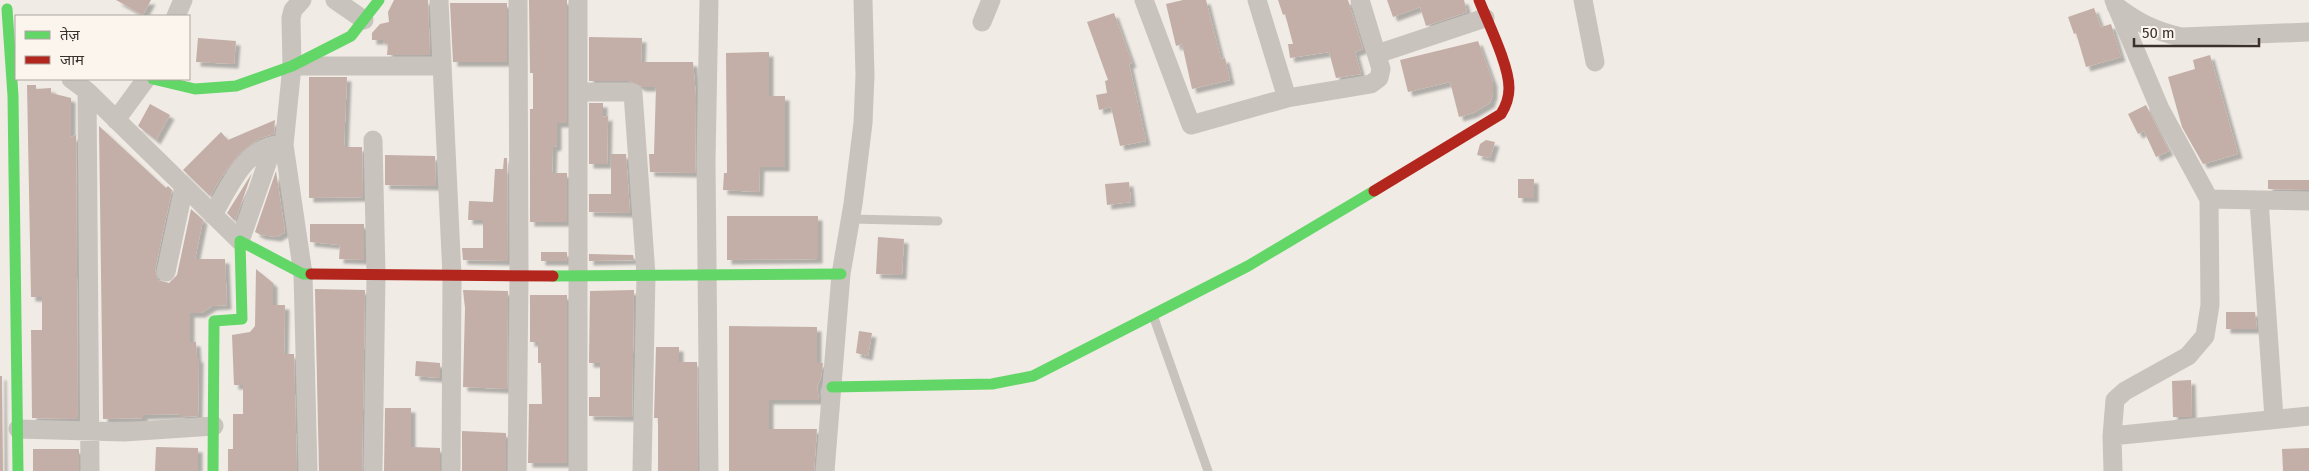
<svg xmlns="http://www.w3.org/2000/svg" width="2309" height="471" font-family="'Fira Sans','Noto Sans Devanagari',sans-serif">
<defs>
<filter id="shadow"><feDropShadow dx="4.5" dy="4.5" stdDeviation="1" flood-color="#0004"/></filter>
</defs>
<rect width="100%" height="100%" fill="#f0ebe5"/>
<path fill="#c3afa7" filter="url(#shadow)" d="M116,0H151L143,15Z
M394,0H428L430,55H387L388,44L383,43V40H372V33L380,24L389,22L388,12Z
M529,0H567V123H557V146L553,147L552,173H567V222H530V109H533V73H530Z
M1183,0H1206L1221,59L1225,58L1230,80L1192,89L1182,44L1176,46L1166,4Z
M1278,0H1348L1363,49L1355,52L1361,74L1336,78L1329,52L1290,58L1288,44H1293L1285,14L1283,15Z
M1387,0H1464L1467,12L1426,26L1420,7L1393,17Z
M450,3H507V62H453Z
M2094,8L2101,27L2111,24L2121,57L2086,67L2076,33L2074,34L2068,17Z
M1114,13L1132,63L1129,64L1146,141L1120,146L1111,107L1099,110L1096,95L1107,93L1105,81L1108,80L1087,22Z
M589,37L642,38L641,62H693L696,97L695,173L650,172L649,154H654L656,87H642L629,81H589Z
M198,38L236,41L234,64L196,62Z
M1478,41L1493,82V94L1490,103L1473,113L1459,117L1450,82L1408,92L1400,60Z
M769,52V96H785V167H760L759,192L723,190L724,173H727L726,53Z
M2210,55L2238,154L2203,164L2182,127L2168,77L2195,69L2193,60Z
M309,77H347L344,147H362L363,197L309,198Z
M27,85H36V89L51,88V93L71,98V137L76,135L78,419L32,418L31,330H42V297H31Z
M589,103H603V117L608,116L607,164H589Z
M150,104L170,115L156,140L138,126Z
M2146,105L2169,151L2156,157L2144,131L2138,134L2128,114Z
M275,120L274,134L260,138L239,154L222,176L210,196L183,170L221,132L228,140Z
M99,126L166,188L168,186L172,190L155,270L158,280L169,283L177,275L191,209L203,220L195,259H225L227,305L212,306L201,313H190V342H196L197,358H199L198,416L181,417V414L143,415V418L103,419Z
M1486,140L1495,142L1490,158L1477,155L1480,144Z
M611,154H626L630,213L589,212V194H611Z
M385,155L435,156L436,186L385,185Z
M504,158H507L508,261L463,260L462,248H483V220H468L469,201L493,202L495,169H503Z
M276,171L285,232L277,237L261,235L255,232Z
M252,173L235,221L227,213Z
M1518,179H1534V198H1518Z
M2268,180H2309V190L2268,189Z
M1129,182L1131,202L1107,205L1105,184Z
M727,216H818V259L727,260Z
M310,224H364V260L339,259L340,245L310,242Z
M878,237L904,239L902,275L876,274Z
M541,252H567V261H541Z
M589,254L633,255L634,260L589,261Z
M256,269L273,283V305H285L284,354H294L297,471H228V449H233V414H243V385H234L232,335L250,332L255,326Z
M315,289L365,290L362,471H319Z
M463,290L508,291L507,389L463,387L465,308Z
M634,290L632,417L589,416V397H600V363H589L590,291Z
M530,295H567V463H528L529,404H542L541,363H538V342H530Z
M2226,312H2255L2257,329H2226Z
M729,326L817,327V363H823L821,377L817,387L819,400H769V429H817L814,471H729Z
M859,331L872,333L868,356L856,353Z
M656,347H679V362H697L698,471H658V418H654Z
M416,361L440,363V378L415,376Z
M0,376H2L3,471H0Z
M2191,380L2192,417H2173L2172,381Z
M385,408H411V447L440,448V471H384Z
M462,431L506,433V471H462Z
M156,447L198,448V471H155Z
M2309,448V471H2283L2282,449Z
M33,449H79V471H33Z"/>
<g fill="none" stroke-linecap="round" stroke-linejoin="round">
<path stroke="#c9c3be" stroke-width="9" d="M850,219L938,221
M1154,318L1208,471"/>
<path stroke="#c9c3be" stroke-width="19" d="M302,0L293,10L291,18L292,66L284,145L303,274L308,471
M335,0L364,20
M439,0L452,276L451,471
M709,0L706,161L709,471
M1144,0L1191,125L1287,98L1257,0
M1583,0L1595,62
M2114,0L2160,109L2209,199L2309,201
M2116,6C2137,22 2156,32 2182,37L2309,32
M176,16L183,0
M982,22L991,0
M1377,54L1485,18
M295,66H442
M71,79L87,91L240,241L273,146
M87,91L90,471
M579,92H629L633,93L646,275L642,471
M1287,98L1371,84L1379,78L1381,69L1360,0
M116,120L146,79
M373,140L376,275L373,471
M2259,200L2274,418
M213,215C228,189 244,149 277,145
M166,272L184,187
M18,429L124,432L214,426
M2112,436L2115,400L2125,391L2188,356L2205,336L2210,305L2209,199
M517,471L519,276L518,0
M578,471V0
M825,471L841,274L853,204L863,123L865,75L863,0
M2113,471L2112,436L2309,416"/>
<path stroke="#63d668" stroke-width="11" d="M7,9L13,96L18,471
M153,79L195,89L236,86L292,66L351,36L379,0
M553,276L841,274
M832,387L992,384L1033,376L1248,266L1374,191
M213,471L214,321L242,319L240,241L303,274H311"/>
<path stroke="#b3261e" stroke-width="11" d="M1374,191L1501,114C1506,106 1509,98 1509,88C1509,65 1488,23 1479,0
M311,274L553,276"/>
</g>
<rect x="15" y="15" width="175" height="65" fill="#fbf5ee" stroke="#aea6a0"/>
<rect x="25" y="31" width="25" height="8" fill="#63d668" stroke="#aea6a0"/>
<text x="60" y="40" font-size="15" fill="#3b302b">तेज़</text>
<rect x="25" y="56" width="25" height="8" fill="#b3261e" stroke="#aea6a0"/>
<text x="60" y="65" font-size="15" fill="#3b302b">जाम</text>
<path d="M2134 38v8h125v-8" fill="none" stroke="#3b302b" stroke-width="2.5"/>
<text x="2142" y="38" font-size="15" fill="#3b302b" stroke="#fbf5ee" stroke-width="4" paint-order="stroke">50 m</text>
</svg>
